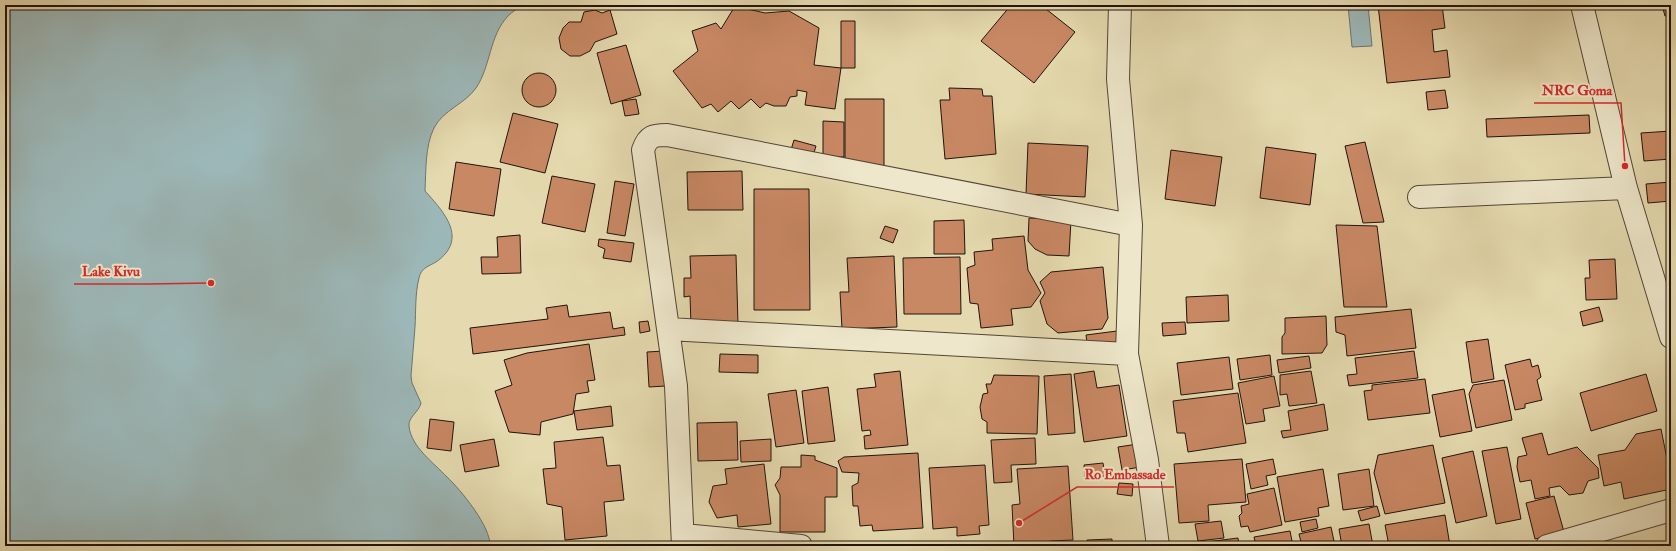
<svg xmlns="http://www.w3.org/2000/svg" width="1676" height="551" font-family="'IM FELL Double Pica',serif">
<rect width="100%" height="100%" fill="#e5daaf"/>
<filter id="stains"><feTurbulence type="fractalNoise" baseFrequency=".005" numOctaves="4"/><feColorMatrix values="0 0 0 0 .2 0 0 0 0 .09 0 0 0 0 .02 0 0 0 .5 -.17"/></filter>
<radialGradient id="worn" r=".72"><stop offset=".6" stop-color="#630" stop-opacity="0"/><stop offset="1" stop-color="#630" stop-opacity=".3"/></radialGradient>
<path fill="#9cb7b7" stroke="#6b7573" d="M5,5H523C518,8 512,12 508,16C489,36 491,66 476,88C465,104 443,110 434,128C425,146 426,171 425,191C444,212 469,239 436,262C429,266 421,268 419,278C415,294 416,310 415,327C414,343 412,360 411,376L412,383L421,403C419,412 408,417 409,426C411,447 434,463 447,477C461,490 491,527 490,546H5Z
M1348,5H1368L1372,46L1352,47Z"/>
<path fill="#c88863" stroke="#21130d" d="M1011,5H1041L1075,32L1034,83L981,41Z
M1378,5H1442L1445,28L1432,30L1434,52L1447,50L1450,77L1387,83Z
M1662,5H1671V15L1665,16Z
M735,6L765,13L789,11L819,28L814,65L841,68L835,109L805,105L807,92L797,90V96L790,97L786,106H774L766,103L760,108L751,99L739,109L731,101L718,112L711,104L702,108L673,71L698,51L692,31L716,23L721,29Z
M595,10L602,13L610,10L617,34L595,42L590,51L580,56H570L561,49L559,38L563,28L569,22H581L584,12Z
M841,21H855V68H841Z
M626,45L641,95L611,104L597,53Z
M522 90a17 17 0 1 1 34 0a17 17 0 1 1-34 0Z
M949,88L982,89L983,96H992L996,154L945,159L940,100H950Z
M1445,90L1448,108L1428,110L1426,92Z
M636,99L639,114L625,116L622,101Z
M845,99H884V166H845Z
M513,113L558,124L545,173L500,162Z
M1589,115L1590,133L1487,137L1486,119Z
M823,121L844,122V157H823Z
M1671,131V159L1644,161L1641,133Z
M794,140L816,146L812,159L790,153Z
M1365,142L1384,222L1363,223L1345,146Z
M1028,143L1088,146L1085,197L1026,194Z
M1266,147L1316,154L1310,205L1260,198Z
M1171,150L1222,157L1215,206L1165,199Z
M456,162L501,169L494,216L449,209Z
M742,171L743,210H688L687,172Z
M552,176L595,184L585,232L542,223Z
M615,181L634,184L625,236L607,233Z
M1671,182V201L1648,203L1646,184Z
M754,189H809L810,310H754Z
M1029,218L1071,220L1069,256L1047,255L1035,249L1028,241Z
M964,220L965,254H934V221Z
M1336,225L1377,226L1387,307H1344Z
M885,226L898,230L893,243L880,238Z
M520,235L521,273L482,274L481,257H498L497,237Z
M1024,236L1028,270L1041,293L1031,307L1011,309L1013,325L981,328L978,304L970,303L967,268L975,265L974,252L993,250L992,239Z
M599,239L634,243L631,262L603,258L605,249L598,246Z
M736,255L738,324L691,325L690,296L684,297V278H691L690,256Z
M894,256L897,327L842,329L840,292H849L847,258Z
M960,257L961,314H904L903,258Z
M1615,259L1617,299L1586,300L1585,278H1590L1589,260Z
M1103,267L1108,318L1102,329L1058,333L1047,324L1040,301L1045,293L1040,282L1051,272Z
M1228,295L1229,321L1187,323L1186,297Z
M567,305L569,317L610,312L613,329L624,327L625,335L473,354L470,328L548,319L546,308Z
M1599,307L1603,321L1583,326L1580,312Z
M1411,309L1416,348L1347,356L1345,335L1336,332L1335,317Z
M1326,316L1327,345L1322,353L1282,354V337L1285,333V318Z
M648,321L650,331L640,333L639,322Z
M1185,322L1186,334L1163,336L1162,323Z
M1117,331L1118,346L1088,350L1086,335Z
M1488,339L1494,379L1472,383L1466,342Z
M589,344L595,380L587,381L589,392L576,394L573,414L541,422L540,435L509,432L495,391L512,385L504,360L527,353Z
M664,351L666,386L649,387L647,352Z
M1414,351L1418,378L1349,386L1347,375L1357,374L1355,358Z
M720,354L758,355V373L719,372Z
M1270,355L1272,375L1240,380L1237,359Z
M1309,356L1311,368L1279,373L1277,360Z
M1229,357L1233,389L1181,395L1177,363Z
M1530,359L1532,367L1538,365L1541,377L1537,380L1542,400L1525,404V408L1515,410L1505,365Z
M900,371L908,445L865,449L864,436L871,435L870,430L862,431L857,389L876,387L874,374Z
M1094,371L1097,388L1119,385L1127,436L1084,442L1074,374Z
M1311,371L1317,403L1289,406L1287,394L1280,395V375Z
M1071,374L1075,433L1048,435L1044,376Z
M1646,374L1657,411L1591,431L1580,393Z
M994,375L1039,376L1037,434L987,433V422L982,419L980,407L983,394L988,393L986,384H991Z
M1274,376L1280,406L1263,409L1265,421L1246,424L1238,383Z
M1425,379L1430,413L1368,420L1364,391L1372,390V385Z
M1504,380L1512,420L1476,428L1469,394L1473,385Z
M828,387L835,441L808,444L802,391Z
M1464,389L1472,431L1440,437L1432,395Z
M796,390L804,443L776,447L768,394Z
M1238,393L1246,443L1188,452L1185,433H1177L1173,401Z
M1324,404L1328,430L1283,438L1281,431L1291,430L1288,411Z
M611,406L613,426L577,430L574,411Z
M430,419L454,422L451,451L427,448Z
M737,422L738,460L698,461L697,423Z
M1661,429L1671,479V489L1624,499L1621,482L1604,486L1598,455L1625,450L1636,434Z
M1542,433L1548,455L1577,447L1598,468L1599,478L1588,481L1583,493L1569,495L1560,486L1549,488L1550,496L1535,499L1531,480L1520,482L1517,467L1518,457L1527,455L1522,438Z
M603,437L607,466L620,465L624,500L604,502L607,536L565,540L562,507L547,504L543,469L556,468L554,442Z
M1035,438L1036,464L1011,465L1012,482L994,483L991,440Z
M494,439L499,466L465,472L460,445Z
M771,439V461L741,462L740,441Z
M1138,444L1141,467L1122,470L1118,447Z
M1433,445L1445,503L1385,514L1374,473L1378,455Z
M1507,447L1521,519L1496,524L1482,451Z
M1473,451L1487,516L1456,523L1442,458Z
M918,453L923,528L873,531L872,525L860,526L858,506H853L852,486L858,483L859,473L842,472L838,461L844,457Z
M801,455L815,456V460L837,468V497H825V532H780V495L775,485L780,478L781,467H801Z
M1242,459L1246,502L1208,505L1209,521L1179,523L1174,464Z
M1273,459L1276,474L1266,476L1268,485L1251,489L1246,464Z
M1103,463L1105,476L1085,479L1084,465Z
M764,464L771,524L738,527L737,515L717,518L709,502L713,486L727,484L725,469Z
M985,465L989,525L979,526L980,534L957,536V527L933,529L929,468Z
M1068,466L1073,540L1050,541L1051,546H1014L1012,505L1020,504L1017,469Z
M1323,469L1329,506L1318,508L1319,516L1285,522L1277,477Z
M1369,469L1374,506L1343,510L1338,474Z
M1119,483L1133,484L1132,496L1117,494Z
M1274,488L1282,525L1250,532L1248,526L1241,527L1239,516L1242,513L1241,506L1249,504L1247,494Z
M1554,496L1564,532L1535,539L1526,503Z
M1377,506L1380,516L1361,521L1358,511Z
M1445,515L1450,546H1389L1385,525Z
M1316,519L1318,528L1302,532L1300,522Z
M1221,521L1224,538L1198,541L1195,524Z
M1369,524L1373,546H1342L1339,529Z
M1331,527L1335,546H1302L1299,534Z
M1290,531L1293,546H1256L1254,537Z
M1238,538L1239,546H1190V544Z
M1112,539V546H1087V540Z"/>
<g fill="none" stroke-linecap="round" stroke-linejoin="round">
<g stroke="#524536" stroke-width="24">
<path id="minor" d="M1120,5L1118,79L1131,225L1127,354L1147,460L1158,546
M1582,5L1626,188L1671,337
M1419,197L1626,188
M668,329L1127,354
M683,535L801,546
M683,546L676,386L643,150C648,136 653,135 667,135L1131,225
M1547,546L1671,510"/>
</g>
<use href="#minor" stroke="#eee7cb" stroke-width="22"/>
</g>
<path fill="none" stroke="#d62828" stroke-width="1.5" d="M1625 166L1621 103H1534M211 283L148 284H74M1019 523L1077 487H1174"/>
<g fill="#d62828" stroke="#eee7cb" stroke-width="1.5">
<circle cx="1625" cy="166" r="4"/>
<circle cx="211" cy="283" r="4"/>
<circle cx="1019" cy="523" r="4"/>
</g>
<g font-size="14" text-anchor="middle" font-weight="bold" fill="#d62828" stroke="#eee7cb" stroke-width="4" stroke-linejoin="round" paint-order="stroke">
<text x="1577" y="95">NRC Goma</text>
<text x="111" y="276">Lake Kivu</text>
<text x="1125" y="479">Ro Embassade</text>
</g>
<rect width="1676" height="551" fill="none" stroke="#e5daaf" stroke-width="20"/>
<rect x="6" y="6" width="1664" height="539" fill="none" stroke="#21130d" stroke-width="2"/>
<rect x="10" y="10" width="1656" height="531" fill="none" stroke="#21130d"/>
<rect width="100%" height="100%" filter="url(#stains)"/>
<rect width="100%" height="100%" fill="url(#worn)"/>
</svg>
